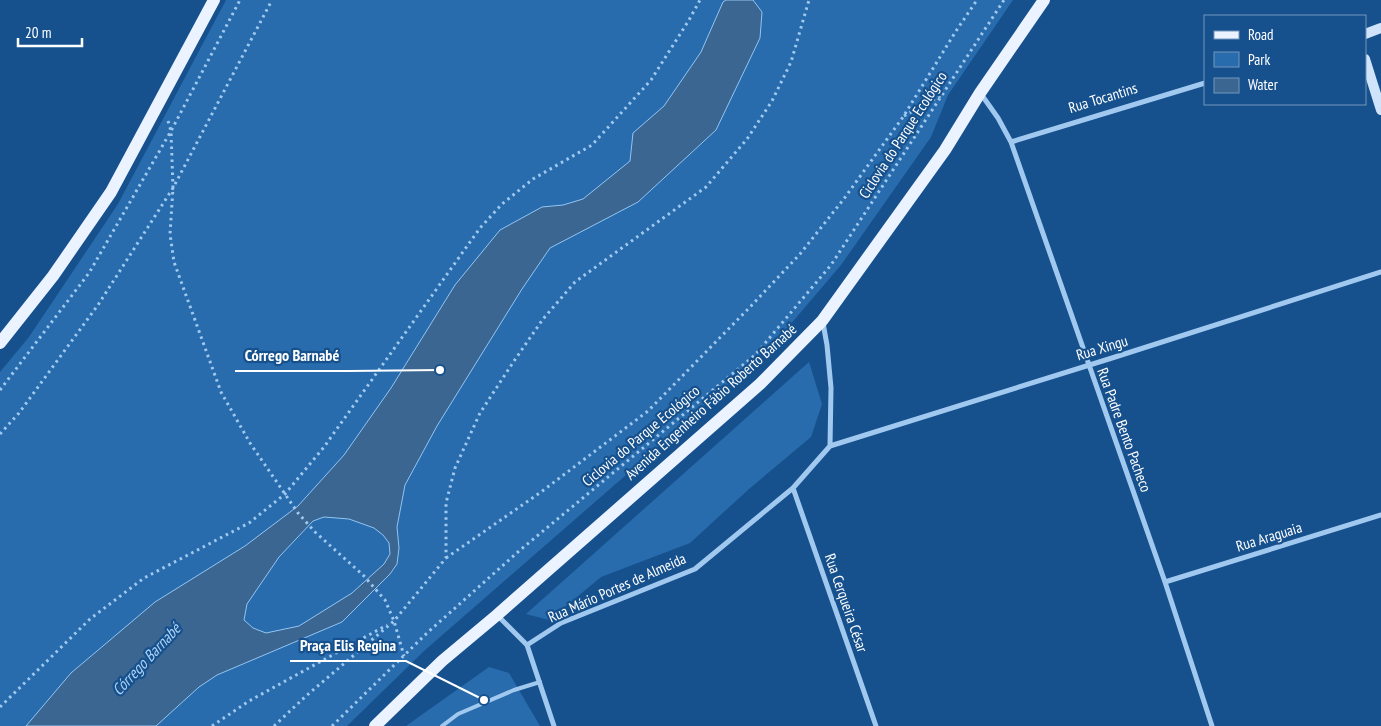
<svg xmlns="http://www.w3.org/2000/svg" width="1381" height="726" font-family="'PT Sans Narrow',sans-serif">
<rect width="100%" height="100%" fill="#16518e"/>
<path fill="#286cad" d="M226,0H1013L948,95L931,137L841,265L766,353L424,651L347,726H0V372L29,337L118,204Z
M809,362L822,404L811,437L749,489L690,543L601,577L549,620L526,614Z
M489,667L509,673L540,726H406Z"/>
<path fill="#3b6692" stroke="#93c5f3" fill-rule="evenodd" d="M726,0H753L762,12L760,38L716,130L638,202L550,248L522,289L437,426L405,485L397,527L399,548L397,564L390,574L342,622L217,675L199,687L156,726H26L71,673L155,602L245,546L298,506L344,455L391,388L455,285L500,230L542,207L563,205L583,199L630,161L633,133L664,106L701,52L723,2ZM324,517L349,519L374,528L383,535L389,543L390,554L384,564L352,593L299,626L266,633L253,628L244,620L247,604L279,557L313,521Z"/>
<g fill="none" stroke-linecap="round" stroke-linejoin="round">
<path stroke="#a1c9f0" stroke-width="3" stroke-dasharray="2.5 4" stroke-linecap="butt" d="M904,116L944,94
M168,121L171,131L173,188L170,234L174,262L221,392L250,443L298,513L315,532L363,575L385,600L394,621L404,656
M0,390L89,273L171,131L240,0
M0,434L19,413L98,305L173,188L272,0
M446,558L541,492L648,411L751,306L800,254L843,200L903,117L956,31L977,0
M0,707L90,619L144,578L249,523L285,494L324,447L480,228L502,204L533,179L592,145L651,80L689,20L700,0
M212,726L249,701L387,625
M274,726L306,696L394,621L446,558V503L455,468L480,413L514,361L543,319L575,282L706,187L747,139L772,101L791,62L809,0
M332,726L427,633L519,551L755,355L831,265L1004,0"/>
<path stroke="#a1c9f0" stroke-width="4" d="M442,726L458,714L514,690L540,682"/>
<path stroke="#a1c9f0" stroke-width="5" d="M981,94L998,118L1011,142L1165,582L1212,726
M1011,142L1205,83
M830,446L1112,358L1381,272
M793,488L876,726
M1165,582L1381,515
M497,615L527,645L554,726
M527,645L561,623L695,569L793,488L830,446L831,388L827,345L823,323"/>
<path stroke="#cfe4fb" stroke-width="10" d="M1365,34L1381,28
M1365,59L1381,110"/>
<path stroke="#eaf3ff" stroke-width="12" d="M0,343L53,276L111,192L214,0
M375,726L442,661L497,615L760,384L822,321L945,150L980,93L1044,0"/>
</g>
<g text-anchor="middle" stroke-width="4.5" stroke-linejoin="round" paint-order="stroke">
<g font-size="15" fill="#fff" stroke="#16518e">
<text transform="translate(1103 98) rotate(-17)" y="5">Rua Tocantins</text>
<text transform="translate(903 135) rotate(-57)" y="5">Ciclovia do Parque Ecológico</text>
<text transform="translate(1102 348) rotate(-17)" y="5">Rua Xingu</text>
<text transform="translate(711 402) rotate(-42)" y="5">Avenida Engenheiro Fábio Roberto Barnabé</text>
<text transform="translate(1124 430) rotate(70)" y="5">Rua Padre Bento Pacheco</text>
<text transform="translate(641 436) rotate(-40)" y="5">Ciclovia do Parque Ecológico</text>
<text transform="translate(1269 537) rotate(-17)" y="5">Rua Araguaia</text>
<text transform="translate(617 588) rotate(-24)" y="5">Rua Mário Portes de Almeida</text>
<text transform="translate(846 603) rotate(71)" y="5">Rua Cerqueira César</text>
</g>
<g font-size="16" font-style="italic" fill="#add3f7" stroke="#16518e">
<text transform="translate(146 659) rotate(-47)" y="6">Córrego Barnabé</text>
</g>
</g>
<path fill="none" stroke="#fff" stroke-width="2" d="M440 370L349 371H235M484 700L406 661H290"/>
<g fill="#fff" stroke="#16518e" stroke-width="2">
<circle cx="440" cy="370" r="5"/>
<circle cx="484" cy="700" r="5"/>
</g>
<g font-size="16" text-anchor="middle" font-weight="bold" fill="#fff" stroke="#16518e" stroke-width="4.5" stroke-linejoin="round" paint-order="stroke">
<text x="292" y="361">Córrego Barnabé</text>
<text x="348" y="651">Praça Elis Regina</text>
</g>
<rect x="1204" y="15" width="162" height="90" fill="#16518e" stroke="#7397bb"/>
<rect x="1214" y="31" width="25" height="8" fill="#eaf3ff" stroke="#7397bb"/>
<text x="1248" y="40" font-size="15" fill="#ffffff">Road</text>
<rect x="1214" y="52" width="25" height="15" fill="#286cad" stroke="#7397bb"/>
<text x="1248" y="65" font-size="15" fill="#ffffff">Park</text>
<rect x="1214" y="78" width="25" height="15" fill="#3b6692" stroke="#7397bb"/>
<text x="1248" y="90" font-size="15" fill="#ffffff">Water</text>
<path d="M18 38v8h64v-8" fill="none" stroke="#ffffff" stroke-width="2.5"/>
<text x="25" y="38" font-size="15" fill="#ffffff" stroke="#16518e" stroke-width="4" paint-order="stroke">20 m</text>
</svg>
